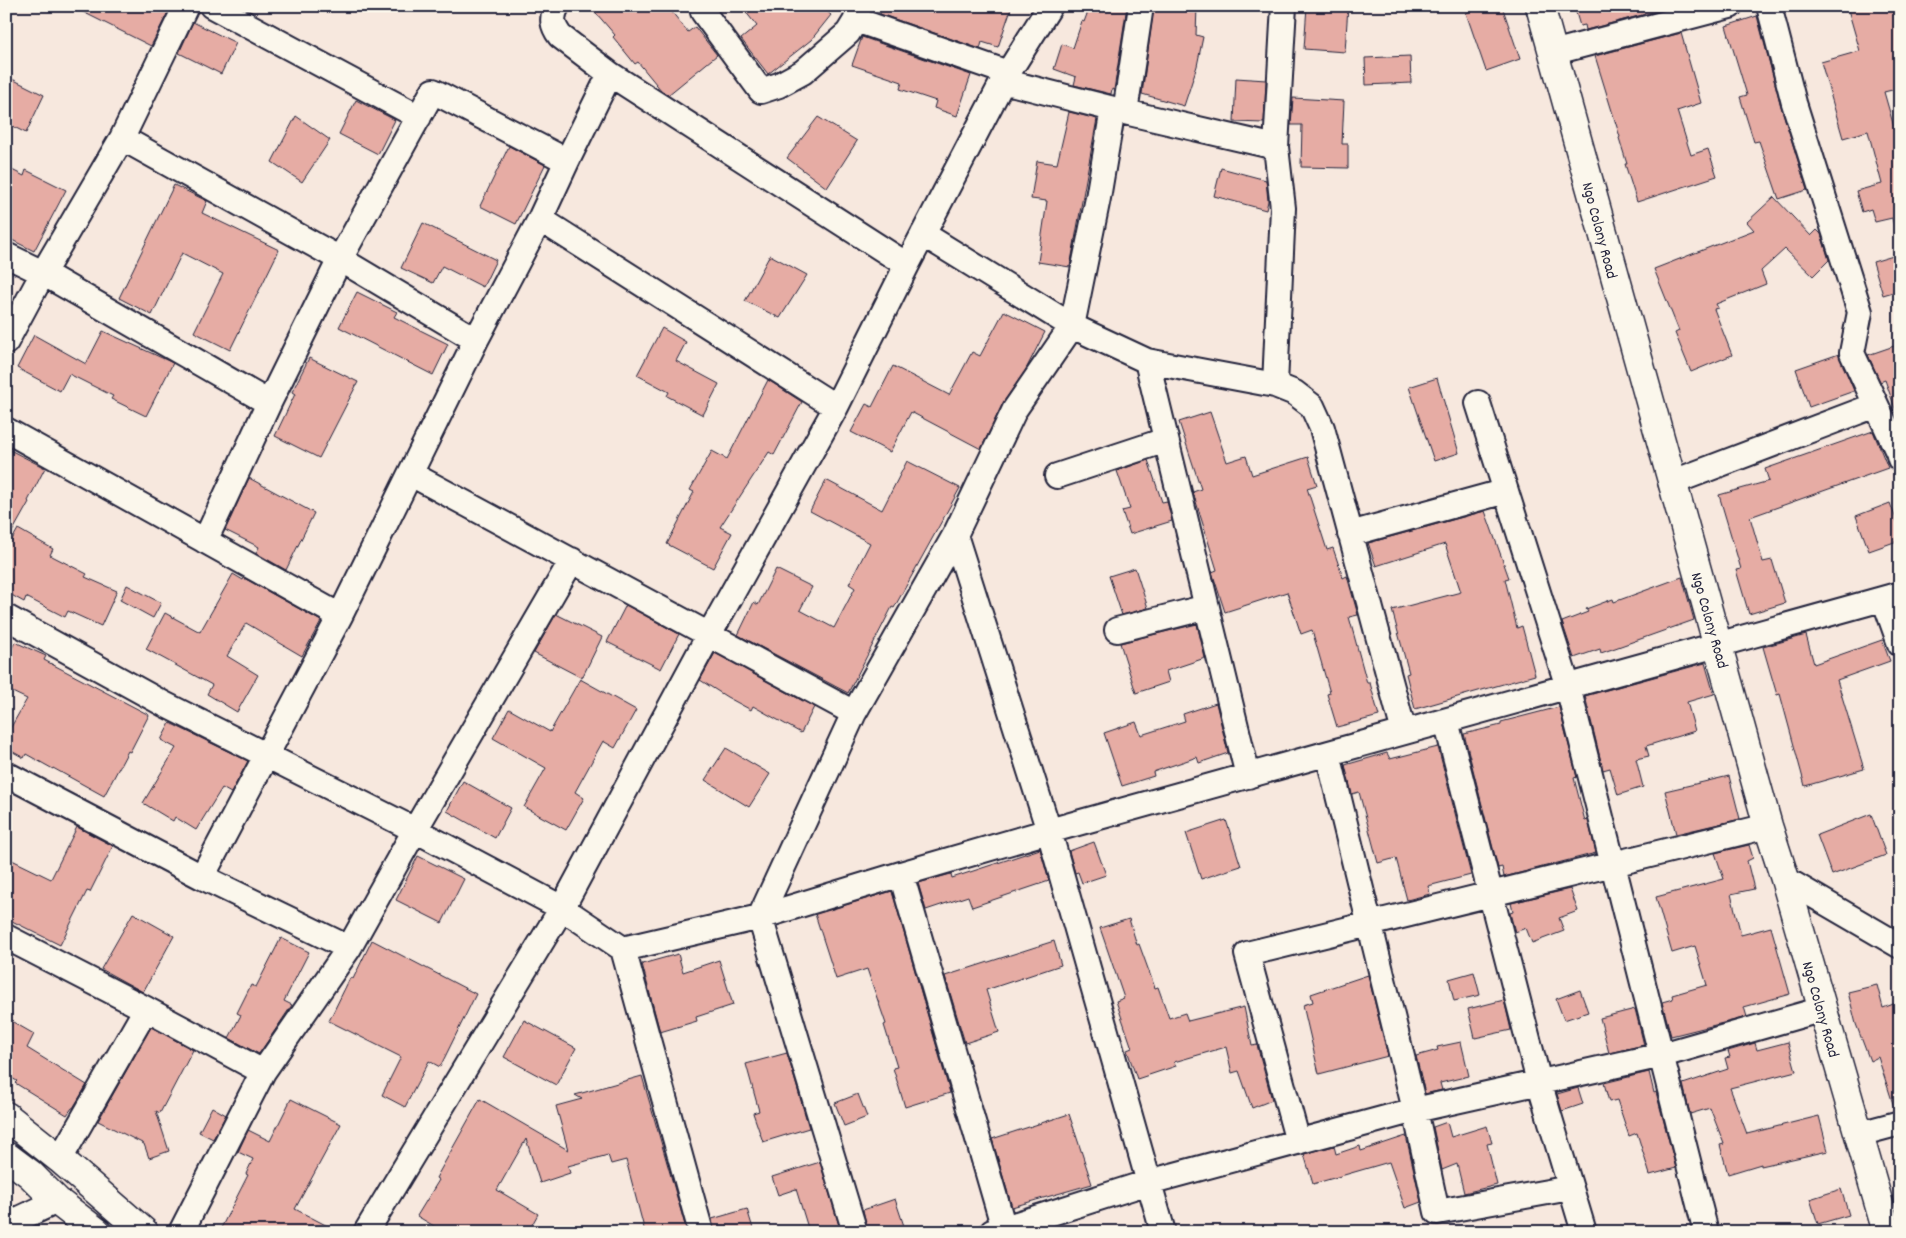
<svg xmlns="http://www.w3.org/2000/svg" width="1906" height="1238" font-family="Dekko,sans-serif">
<rect width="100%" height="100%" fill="#f7e8de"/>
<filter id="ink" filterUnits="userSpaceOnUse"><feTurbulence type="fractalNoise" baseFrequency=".02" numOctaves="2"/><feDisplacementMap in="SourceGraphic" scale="10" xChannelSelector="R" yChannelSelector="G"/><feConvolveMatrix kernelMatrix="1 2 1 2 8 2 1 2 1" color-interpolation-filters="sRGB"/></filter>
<g filter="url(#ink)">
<path fill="#e6aca4" stroke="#22223b" d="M71,6H161L169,10L151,46Z
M590,6H667L688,32L695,27L717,55L668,95L661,90L638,62L635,64L613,37L615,35Z
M741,6H821L831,15L811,40L768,74L741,39L757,26Z
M881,6H1012L998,47L982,42L980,49L880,14Z
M1090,6H1127L1114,90L1112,89L1111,94L1074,85L1076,77L1054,69L1062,44L1073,48L1082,21L1084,22Z
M1154,6H1197L1196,35L1203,37L1197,66L1184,106L1142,94Z
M1307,6H1348L1345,52L1304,49Z
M1484,6H1502L1520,59L1486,71L1466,13Z
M1574,6H1672V7L1586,30L1585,25L1580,26Z
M1847,6H1900V88L1884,92L1900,148V226H1894L1892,218L1875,222L1871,209L1862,212L1856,191L1882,184L1868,131L1843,138L1821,62L1860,51Z
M1757,16L1781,106L1807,190L1779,199L1759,141L1754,142L1740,97L1747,95L1726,26Z
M193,22L236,43L221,74L179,53Z
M1681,33L1701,103L1677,111L1691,155L1708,149L1717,176L1637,202L1625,164H1627L1619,138L1620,137L1595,56Z
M862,37L971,75L957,116L934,108L936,101L900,89L902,82L852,65Z
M1410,56L1411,83L1366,85L1365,58Z
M6,76L44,95L26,133L6,123Z
M1236,78L1266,80L1264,123L1234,122Z
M1293,98L1344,101L1342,144H1348V168L1301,167L1302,125H1291Z
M356,100L395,120L378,154L339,134Z
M1069,112L1097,119L1070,267L1038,262L1047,201L1031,199L1037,161L1057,164Z
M296,116L330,140L302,182L272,162Z
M818,117L857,141L827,188L787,158Z
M509,146L545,165L516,224L480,206Z
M6,167L24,176L26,170L66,190L34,251L6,237Z
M1221,168L1266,180L1268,201L1266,210L1214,196Z
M174,185L207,201L202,213L279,250L230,350L194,332L223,274L182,253L152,315L119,298Z
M1774,197L1811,236L1817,230L1821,234L1829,260L1813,276L1785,249L1761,271L1766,284L1716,304L1718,308L1714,309L1732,355L1691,372L1675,333L1679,331L1654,269L1754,230L1747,222Z
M423,223L496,260L483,287L442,266L433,283L401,268Z
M1900,254V290L1883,295L1873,262Z
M770,255L807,275L780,318L745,301Z
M357,292L397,312L394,317L448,344L433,375L339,327Z
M1004,311L1045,332L1025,371L1003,403L981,449L911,412L890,452L851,432L866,404L872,407L893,366L949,395L972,352L980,356Z
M662,328L686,342L676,361L719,384L703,415L667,396L669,392L637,375Z
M103,331L173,363L146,416L111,399L113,396L69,374L60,391L17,368L34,335L86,364Z
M1900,344V414H1897L1885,380L1880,382L1868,355Z
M1839,354L1854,391L1809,407L1796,369Z
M309,358L358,382L319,458L275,436L295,394L292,392Z
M1437,378L1459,453L1434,461L1409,387Z
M768,380L802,402L774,455L769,452L720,527L732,533L713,568L667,544L694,492L690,490L712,451L727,459Z
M1210,412L1227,462L1246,456L1252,475L1308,457L1317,485L1307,488L1327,550L1333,548L1343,578L1347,576L1358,615L1349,617L1367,683H1370L1379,716L1337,727L1327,694L1330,693L1312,630L1301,634L1287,592L1225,612L1212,572L1217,570L1193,492L1201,489L1179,422Z
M1873,431L1888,468L1750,517L1763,562L1772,560L1785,603L1749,614L1736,570L1741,569L1719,495L1769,481L1765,469Z
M6,448L45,468L28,501L29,502L6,543Z
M1148,460L1162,502L1167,501L1172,521L1130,534L1122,511L1130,509L1117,471Z
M907,461L960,488L894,608L892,607L848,693L738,635L754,602L758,605L776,569L812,587L800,610L834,628L855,588L849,584L870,543L810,511L826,480L882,510Z
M249,478L314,513L286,570L256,553L259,547L225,530Z
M1890,503L1900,530V540L1869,551L1856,516Z
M1485,511L1509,578L1505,579L1517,628L1522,626L1535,675L1415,709L1406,674L1409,673L1392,610L1461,592L1445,544L1376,566L1368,543Z
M18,529L53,549L50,555L87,574L85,577L117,591L101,626L68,611L65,617L26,597L24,602L6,592V550Z
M1135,568L1148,608L1122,615L1109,576Z
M233,574L243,580L244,578L321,621L302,656L246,623L227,656L258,675L237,712L207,694L212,685L146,649L165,613L200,632Z
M1682,577L1694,620L1601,653L1600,649L1574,658L1562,622L1588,612L1586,609L1613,599L1614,602Z
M127,585L161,603L153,618L120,600Z
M626,605L679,634L661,669L607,642Z
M556,614L602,637L582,678L534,653Z
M1197,624L1205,658L1166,671L1169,682L1136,693L1120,643Z
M1806,635L1814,664L1882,640L1890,661L1837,680L1864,769L1805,786L1780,694L1777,695L1763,647Z
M15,642L46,656L44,660L149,715L130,752L128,751L104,796L53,768V769L26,754L24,758L6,748V736L27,699L6,689V660Z
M715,653L814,707L801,733L753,706L751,710L727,697L700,680Z
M1705,663L1714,694L1687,702L1695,731L1646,746L1649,756L1636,759L1643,787L1618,795L1610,768L1603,770L1585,696Z
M580,679L636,710L615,748L603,741L575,792L584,798L566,830L524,807L546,768L493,738L509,709L550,732Z
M1216,703L1228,753L1199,763L1197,757L1153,772L1154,776L1122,786L1104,733L1136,722L1141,735L1185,721L1183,714Z
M1559,707L1577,777L1574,778L1585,821L1588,820L1596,853L1504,877L1502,867L1498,868L1464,734L1501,725V722Z
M170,723L248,761L231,793L222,788L196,830L175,817L173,821L143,803L176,748L161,740Z
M1438,747L1471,875L1428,886L1430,894L1407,900L1396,858L1378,863L1359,792L1352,794L1345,765L1387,753L1390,759Z
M726,748L770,774L749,807L705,780Z
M1729,776L1740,819L1676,834L1665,791Z
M463,781L511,808L495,838L447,811Z
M1871,814L1886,855L1832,875L1817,835Z
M1226,820L1241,866L1201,879L1186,833Z
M77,827L113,846L90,892L87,891L60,945L6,918V872L12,860L51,879Z
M1094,842L1106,875L1082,883L1078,872L1075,873L1069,851Z
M1749,845L1753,858L1747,861L1754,889L1731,894L1741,935L1771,927L1790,994L1744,1007L1747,1017L1671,1036L1662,1002L1673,999L1672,995L1707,985L1695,946L1672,953L1656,897L1724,879L1715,853Z
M1040,849L1049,881L972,907L968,896L926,910L918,883L951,874L952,878Z
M418,856L464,879L442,923L396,900Z
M1570,889L1578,911L1559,918L1564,931L1532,943L1526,928L1515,932L1510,913L1513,912L1511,903Z
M892,891L950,1093L905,1107L893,1068L897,1067L884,1025L886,1024L867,969L836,979L815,914Z
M133,913L174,936L143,992L101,969Z
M1129,919L1137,945L1139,944L1155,988L1158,987L1169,1018L1185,1013L1188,1021L1244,1007L1252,1046L1257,1045L1272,1100L1252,1108L1239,1071L1232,1073L1226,1047L1174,1062L1176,1066L1137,1079L1127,1050L1132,1048L1116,1001L1124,998L1100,928Z
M281,938L309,952L284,1001L292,1005L259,1054L229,1038L241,1015L237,1013L251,985L256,987Z
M372,940L476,994L440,1067L429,1061L405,1107L382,1095L401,1057L329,1021L350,978L353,979Z
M1054,941L1061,965L986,990L999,1032L965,1043L945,976Z
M678,954L683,972L719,960L733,1005L696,1017L697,1021L660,1032L642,964Z
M1474,972L1480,995L1454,1001L1449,979Z
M1368,975L1388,1056L1319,1074L1303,1005L1313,1002L1311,994Z
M1877,985L1883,1008L1896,1003L1900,1014V1110H1895L1878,1057L1870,1061L1856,1024L1848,992Z
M1580,990L1588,1012L1564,1020L1556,999Z
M1504,1000L1511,1030L1475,1038L1468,1009Z
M1635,1009L1644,1045L1609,1053L1600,1018Z
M6,1018L34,1034L27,1048L87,1085L73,1108H72L67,1115L15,1083L17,1081L6,1075Z
M524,1020L576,1048L556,1085L504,1057Z
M151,1027L193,1050L160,1113L156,1111L169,1151L149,1158L144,1144L98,1121Z
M1461,1042L1469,1076L1440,1083L1442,1090L1425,1094L1416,1056L1438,1050L1437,1047Z
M1788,1042L1796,1071L1730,1088L1747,1134L1819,1116L1828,1151L1761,1166V1164L1728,1174L1720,1145L1724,1144L1710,1108L1690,1114L1683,1084L1728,1069L1725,1058L1730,1057L1728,1051L1755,1043L1757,1050Z
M787,1053L809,1128L763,1142L753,1113L759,1111L746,1064Z
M1649,1072L1654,1093L1656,1092L1676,1168L1650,1175L1637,1133L1629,1136L1617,1100L1609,1102L1604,1083Z
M642,1076L687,1232H645L626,1160L611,1164L608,1155L568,1166L570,1173L540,1183L526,1139L497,1190L538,1214L528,1232H444L417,1216L439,1180L436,1178L480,1099L568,1150L556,1106L582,1099L575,1095Z
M1578,1088L1583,1104L1562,1111L1557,1094Z
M858,1094L867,1117L844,1126L835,1103Z
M291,1099L341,1124L295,1209L339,1232H219L248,1175L246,1174L253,1159L238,1152L248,1130L270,1141Z
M212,1107L226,1115L213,1139L199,1132Z
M1069,1114L1092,1184L1012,1207L992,1139Z
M1447,1122L1451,1137L1487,1126L1492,1143L1487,1144L1497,1185L1464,1193L1457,1164L1442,1170L1433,1127Z
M1406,1136L1421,1202L1405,1208L1389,1162L1313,1184L1304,1154L1334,1146L1336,1154L1360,1146L1361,1151Z
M820,1162L841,1232H808V1228L796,1189L778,1195L772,1177Z
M1841,1189L1849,1215L1818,1224L1810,1199Z
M895,1199L906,1232H868L863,1210Z
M747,1209L754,1232H714L712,1219Z"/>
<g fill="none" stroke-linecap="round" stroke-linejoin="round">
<g stroke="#22223b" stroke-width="28">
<path id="street" d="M212,6L419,117
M557,6C551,18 552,25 560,36L610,74L907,265
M702,6L703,12L761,91L779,85L803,72L848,33L856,20L858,6
M1769,6L1794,103L1860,312L1852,353L1898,452L1900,459
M856,20L1008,73
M1552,53L1730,6
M1003,81L1125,112L1276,147
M1125,112L1141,6
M122,138L340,259L476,340
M540,219L836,407
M923,234L1072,326L1147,361L1248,776
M6,255L43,273L269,403
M6,342L43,273L122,138L186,6
M1147,361L1275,385L1295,393L1312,406L1322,428L1404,732
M1275,385L1283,208L1276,147L1284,6
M1478,403L1568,687L1706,1232
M6,430L340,616
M411,474L854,713
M1057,476L1166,440
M1671,483L1876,405
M1350,534L1506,491
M955,535L1049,831L1163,1232
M205,541L269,403L340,259L433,91L567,161
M1884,599L1900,644
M6,617L164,704L415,830L562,908L623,949L760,917L901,874L1049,831L1900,594
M1117,630L1207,607
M1446,721L1539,1082L1584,1232
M1328,754L1415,1110L1437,1212L1570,1188
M6,774L202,877L349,948
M901,874L1005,1232
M202,877L340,616L476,340L540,219L567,161L610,74
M1785,879L1900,946
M6,937L146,1009L60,1159
M623,949L701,1232
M146,1009L263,1072
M1859,1134L1900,1123
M1298,1142L1247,954L1768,826
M6,1225L57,1201
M181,1232L263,1072L349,948L415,830L572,560
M366,1232L562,908L709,635L836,407L907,265L1003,81L1050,6
M855,1232L760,917L854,713L955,535L1015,409L1072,326L1098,198L1113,109
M992,1232L1149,1182L1415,1110L1662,1055L1823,1009"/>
</g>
<g stroke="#22223b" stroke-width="31">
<path id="secondary" d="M1540,6L1768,826L1785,879L1887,1232
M6,1116L60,1159L144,1232
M6,1156L30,1174L57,1201L97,1232"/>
</g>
<use href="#street" stroke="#fbf7ec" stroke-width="24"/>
<use href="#secondary" stroke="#fbf7ec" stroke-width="28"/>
</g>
</g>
<g text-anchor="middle" stroke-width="4" stroke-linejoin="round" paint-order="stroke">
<g font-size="16" fill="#22223b" stroke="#fbf7ec">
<text transform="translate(1601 230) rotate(75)" y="6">Ngo Colony Road</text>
<text transform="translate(1711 620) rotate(74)" y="6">Ngo Colony Road</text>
<text transform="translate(1822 1009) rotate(74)" y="6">Ngo Colony Road</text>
</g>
</g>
<rect width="1906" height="1238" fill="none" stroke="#fbf7ec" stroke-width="25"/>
<rect x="12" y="12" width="1881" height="1213" fill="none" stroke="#22223b" stroke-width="2" filter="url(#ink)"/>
</svg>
